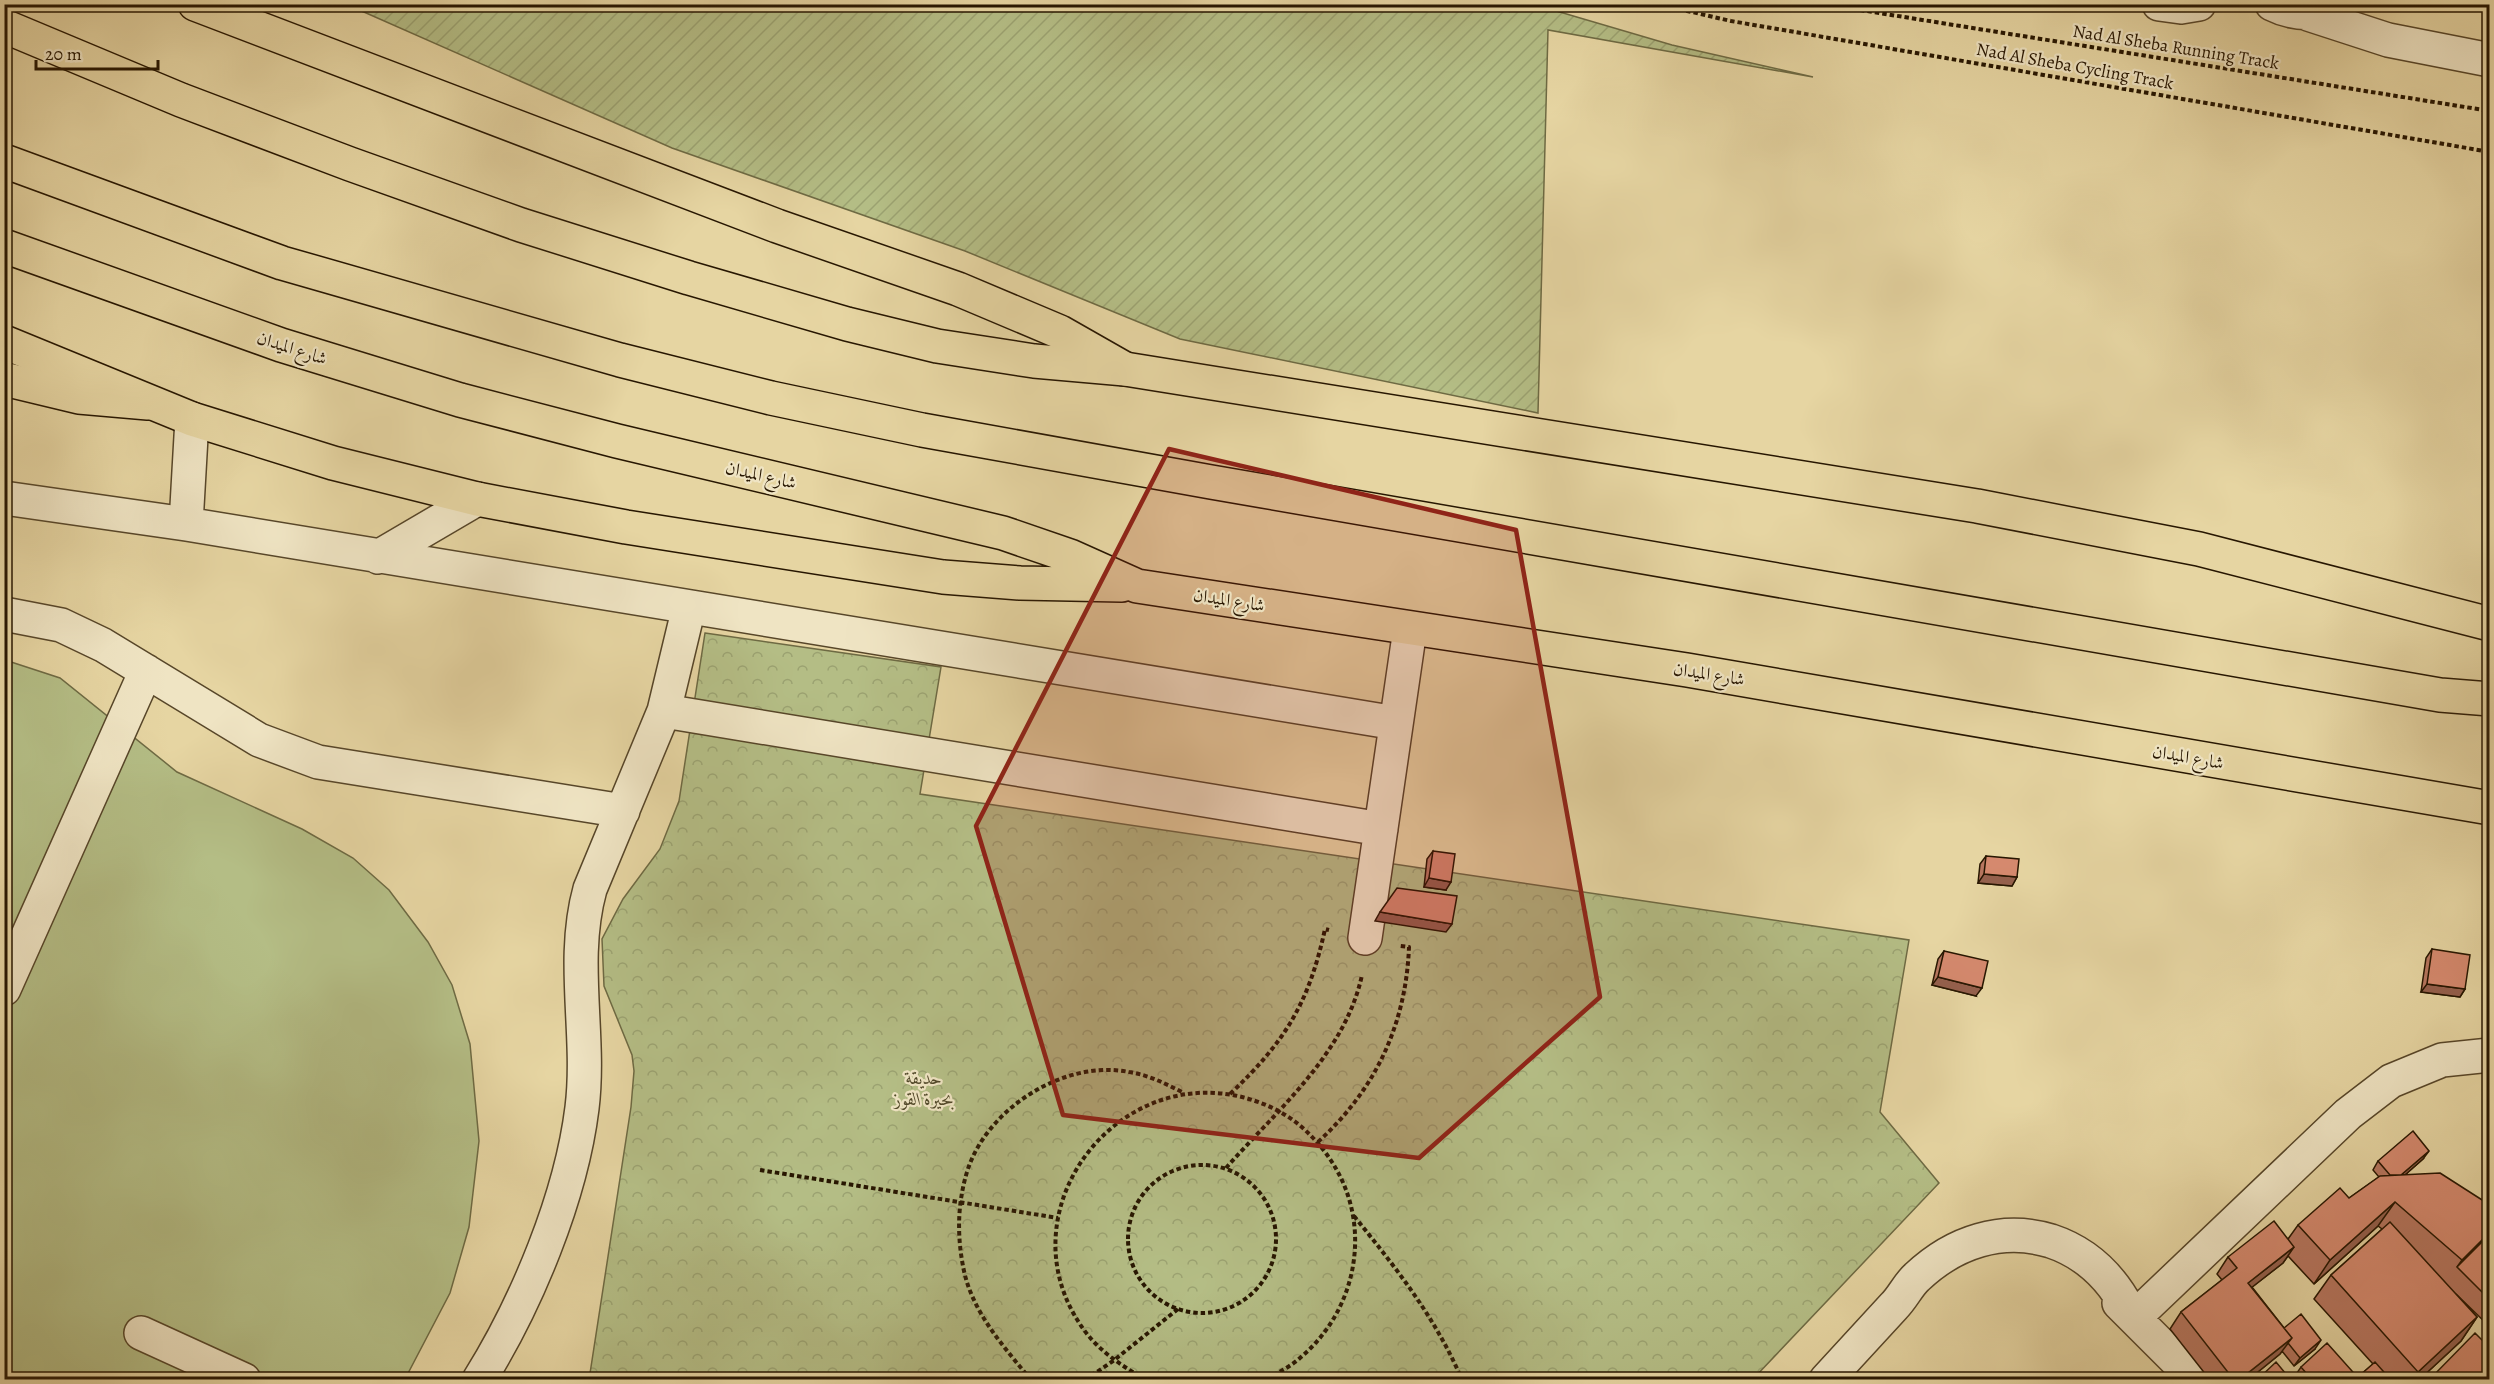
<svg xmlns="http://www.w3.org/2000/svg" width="2494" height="1384" font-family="Alegreya,Amiri,serif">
<defs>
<pattern id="park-crowns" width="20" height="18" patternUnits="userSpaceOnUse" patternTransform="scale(1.5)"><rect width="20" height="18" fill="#b4bd85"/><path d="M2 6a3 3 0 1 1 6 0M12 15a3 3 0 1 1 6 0" fill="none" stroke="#9ba271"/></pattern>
<pattern id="garden-furrows" width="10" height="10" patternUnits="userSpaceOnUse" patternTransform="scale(1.5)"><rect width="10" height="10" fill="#b4bd85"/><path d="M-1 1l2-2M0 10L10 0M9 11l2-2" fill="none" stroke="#9ba271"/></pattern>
</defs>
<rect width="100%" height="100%" fill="#e6d5a2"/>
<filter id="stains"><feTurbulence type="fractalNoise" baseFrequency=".00333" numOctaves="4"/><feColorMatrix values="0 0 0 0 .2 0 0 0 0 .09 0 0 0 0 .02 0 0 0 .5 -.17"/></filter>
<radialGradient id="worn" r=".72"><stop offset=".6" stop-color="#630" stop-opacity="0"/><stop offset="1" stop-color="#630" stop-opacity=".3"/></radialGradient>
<path fill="url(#park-crowns)" stroke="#6e6a43" stroke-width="1.5" d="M705,633L941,667L920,794L1909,940L1880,1112L1939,1183L1753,1379L589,1380L631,1107L634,1071L632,1055L604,986L602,939L623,899L660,849L679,801Z"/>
<path fill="url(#garden-furrows)" stroke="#6e6a43" stroke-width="1.5" d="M1493,4L1510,12L1496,5H1536L1672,45L1813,77L1548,30L1538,413L1180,339L965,251L672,148L348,5Z"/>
<path fill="#b4bd85" stroke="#6e6a43" stroke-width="1.5" d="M5,660L60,678L177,772L302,829L353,858L389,890L428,942L452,985L470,1044L479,1141L469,1227L450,1293L405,1379L5,1380Z"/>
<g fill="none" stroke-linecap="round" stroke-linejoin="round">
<g stroke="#574629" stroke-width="36">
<path id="minor" d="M2159,4L2181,7L2199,4
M2272,4C2290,13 2308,15 2328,10
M2308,14L2388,40L2490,60
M4,498L186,524L1396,723
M186,524L192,419
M378,557L477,499
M4,614L61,625L103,645L259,740L318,762L623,811
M664,711L1381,829
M1365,938L1410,629
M4,989L146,671
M2119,1303L2196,1380
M2135,1317L2348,1114L2391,1081L2442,1060L2490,1055
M141,1333L244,1380
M479,1380C527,1303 571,1197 582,1108C591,1035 570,961 590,889L664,711L689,607
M1826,1380C1849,1355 1872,1330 1894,1306C1903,1297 1908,1285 1917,1277C1954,1242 2002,1226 2051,1241C2087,1253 2111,1277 2128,1309"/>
</g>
<g stroke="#271601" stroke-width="36">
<path id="major" d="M4,26L181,100L350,164L521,225L689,278L847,324L937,346L1034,361L1125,369L1977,506L2199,549L2490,624
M4,161L282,263L620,360L771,398L922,430L1211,482L2440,695L2490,699
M4,246L281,345L460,400L617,441L1003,533L1070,556L1137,586L1687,670L2490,808
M4,342L192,419L333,463L477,499L626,527L943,577L1020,583L1122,585"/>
</g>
<g stroke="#271601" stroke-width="36">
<path id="highway" d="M195,4L777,226L958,289L1060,332L1125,369
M4,379L79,397L148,403"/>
</g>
<path stroke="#271601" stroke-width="4" stroke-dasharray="4.5 3" stroke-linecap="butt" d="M1657,4L1731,21L2490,152
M1823,4L2490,111
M1230,1094C1285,1042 1309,1003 1325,929L1329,930
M1318,1142C1375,1090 1406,1025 1409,947L1400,946
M1128 1239a74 74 0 1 1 148 0a74 74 0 1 1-148 0Z
M1226,1168C1277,1110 1345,1054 1362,975
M760,1170L1058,1218
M1354,1216C1396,1268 1436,1318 1462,1380
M1031,1380C1004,1347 973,1313 964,1271C957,1238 957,1205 967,1172C986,1109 1064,1059 1129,1072C1149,1075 1166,1084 1184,1093
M1085,1380L1113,1361L1178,1309
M1146,1380C1119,1364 1095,1349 1078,1321C1007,1209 1115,1066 1242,1097C1265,1103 1287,1113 1305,1130C1335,1158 1353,1193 1355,1234C1357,1281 1337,1327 1300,1358C1290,1367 1277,1373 1265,1380"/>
<use href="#minor" stroke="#efe4c3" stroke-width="33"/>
<use href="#major" stroke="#e6d5a2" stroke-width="33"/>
<use href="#highway" stroke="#e6d5a2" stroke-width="33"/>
</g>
<path fill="#b7765f" stroke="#271601" stroke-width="1.5" d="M1433,851L1446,890L1424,887L1427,859Z
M1986,856L2017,877L2012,886L1978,883L1980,864Z
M2432,949L2465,989L2460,997L2421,992L2426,958Z
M1944,951L1976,996L1932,985L1938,959Z
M2423,1159L2406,1174L2490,1205V1327L2456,1294L2477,1317L2461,1341L2419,1380H2292L2301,1367L2358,1377L2373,1364L2314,1299L2331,1275L2382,1229L2378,1226L2314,1284L2288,1256L2283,1263L2252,1287L2284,1328L2315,1349L2294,1366L2282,1351L2280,1354L2248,1380H2210L2170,1329L2181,1312L2222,1280L2217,1274L2228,1257L2288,1239L2298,1225L2349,1198L2379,1177L2373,1170L2378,1161Z"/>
<path fill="#95604d" stroke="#271601" stroke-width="1.5" d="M1984,874L2017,877L2012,886L1978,883Z
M1429,878L1451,882L1446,890L1424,887Z
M1380,912L1452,924L1446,932L1375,921Z
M1938,977L1982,988L1976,996L1932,985Z
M2427,984L2465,989L2460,997L2421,992Z
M2429,1151L2423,1159L2389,1189L2395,1180Z
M2395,1202L2378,1226L2314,1284L2330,1260Z
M2490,1232V1238L2457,1267L2462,1260Z
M2294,1247L2283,1263L2237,1299L2248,1283Z
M2477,1317L2461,1341L2419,1380H2412L2418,1372Z
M2292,1338L2280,1354L2248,1380H2239Z
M2321,1340L2315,1349L2294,1366L2300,1358Z
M2490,1374V1379L2484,1380Z"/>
<path fill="#d5896e" stroke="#271601" stroke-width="1.5" d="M1433,851L1455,854L1451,882L1429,878Z
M1986,856L2019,859L2017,877L1984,874Z
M1397,888L1457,896L1452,924L1380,912Z
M2432,949L2470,955L2465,989L2427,984Z
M1944,951L1988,961L1982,988L1938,977Z
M2413,1131L2429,1151L2401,1175H2390L2378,1161Z
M2440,1173L2490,1205V1232L2462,1260L2395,1202L2330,1260L2298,1225L2340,1188L2349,1198L2380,1176Z
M2274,1221L2294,1247L2248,1283L2292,1338L2239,1380H2234L2181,1312L2237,1268L2228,1257Z
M2390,1222L2477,1317L2418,1372L2331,1275Z
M2490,1234V1300L2457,1267Z
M2301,1314L2321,1340L2300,1358L2288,1343L2292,1338L2284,1328Z
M2475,1333L2490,1348V1374L2484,1380H2429Z
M2327,1343L2360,1380H2312L2301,1367Z
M2276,1362L2291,1380H2257Z
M2375,1362L2391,1380H2360L2358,1377Z"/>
<path fill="#8f2418" fill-opacity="0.2" stroke="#8f2418" stroke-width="4.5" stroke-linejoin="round" d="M1169,449L1516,530L1600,997L1419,1158L1063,1115L976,826Z"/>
<g text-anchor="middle" stroke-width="4.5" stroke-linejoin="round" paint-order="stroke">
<g font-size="18" fill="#271601" stroke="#efe4c3">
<text transform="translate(2176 47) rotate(9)" y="6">Nad Al Sheba Running Track</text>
<text transform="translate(2075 66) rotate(10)" y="6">Nad Al Sheba Cycling Track</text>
<text transform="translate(292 348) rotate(18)" y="6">شارع الميدان</text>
<text transform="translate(761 475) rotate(13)" y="6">شارع الميدان</text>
<text transform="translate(1229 600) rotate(9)" y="6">شارع الميدان</text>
<text transform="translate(1709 674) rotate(9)" y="6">شارع الميدان</text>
<text transform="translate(2188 757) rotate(10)" y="6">شارع الميدان</text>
</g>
<g font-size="18" font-style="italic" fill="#514829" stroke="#efe4c3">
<text x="924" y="1084">حديقة<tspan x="924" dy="21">بحيرة القوز</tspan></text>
</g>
</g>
<rect width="2494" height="1384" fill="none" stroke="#e6d5a2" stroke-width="24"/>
<rect x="6" y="6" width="2482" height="1372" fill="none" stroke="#271601" stroke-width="3"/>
<rect x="12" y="12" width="2470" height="1360" fill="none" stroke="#271601" stroke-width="1.5"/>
<path d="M36 60v9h122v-9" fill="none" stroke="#271601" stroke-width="3"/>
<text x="45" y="60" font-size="18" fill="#271601" stroke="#efe4c3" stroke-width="4.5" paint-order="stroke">20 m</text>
<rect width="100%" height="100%" filter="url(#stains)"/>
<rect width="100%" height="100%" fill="url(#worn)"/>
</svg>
